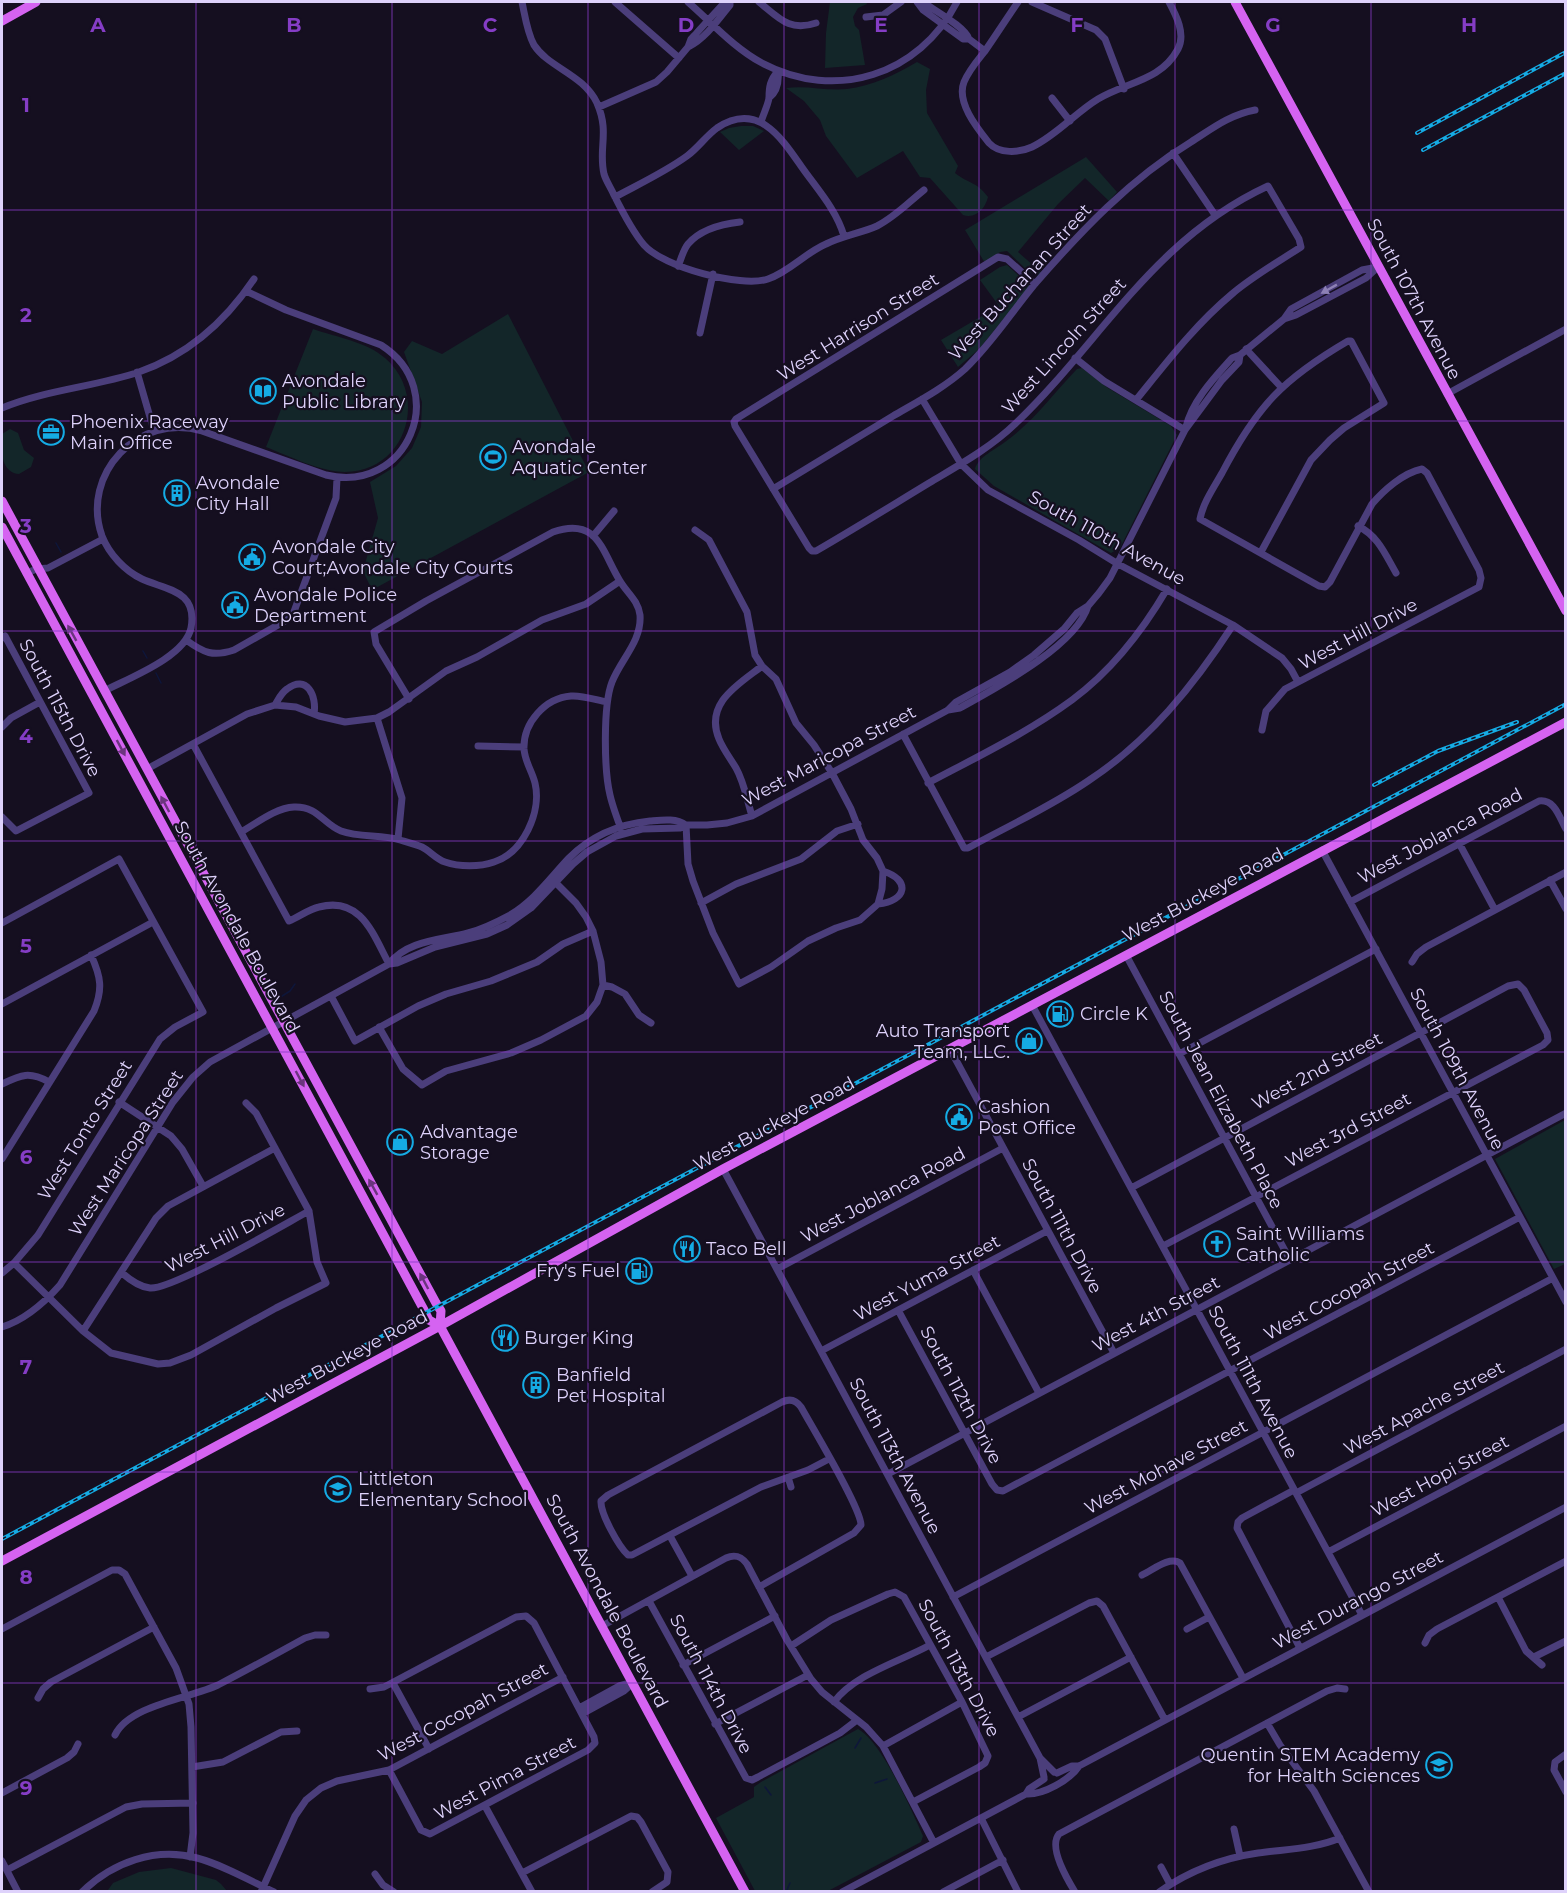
<svg xmlns="http://www.w3.org/2000/svg" width="1567" height="1893" font-family="Montserrat,sans-serif">
<rect width="100%" height="100%" fill="#150f20"/>
<path fill="#132629" d="M830,2H866L867,4L858,8L853,17L855,26L859,30L865,65L825,68L826,33Z
M917,62L930,69L926,90L927,113L958,166L955,173C969,184 976,181 988,197C985,209 976,219 963,215L930,178L920,177L903,151L857,178L826,136L820,120L804,101L786,88C806,85 826,91 847,89C872,86 895,75 917,62Z
M741,126H753L764,131L739,150L720,132L729,128Z
M1086,157L1117,192L1109,201L1085,178L1058,204L1018,252L1042,273L1038,276L1029,272L1007,251L1000,252L985,263L965,230Z
M1007,265L1029,285V288L979,349L958,367L941,340L999,306L980,280L1000,267Z
M508,314L589,472L372,590L363,571L378,518L370,482L396,466L412,448L421,427L422,402L404,352L412,341L442,354Z
M313,329C336,337 367,342 385,358C430,397 405,472 345,472C321,472 289,456 266,447Z
M1082,368L1108,388L1171,426L1177,435L1120,548L1111,553L994,486L975,469C978,457 996,449 1005,442C1033,422 1053,394 1077,369Z
M10,429L18,433L24,450L34,458L31,467L19,474C0,472 1,449 2,434Z
M1565,1120V1264L1554,1269L1495,1159Z
M858,1729C882,1742 911,1809 923,1836L921,1842L828,1891H755L716,1818L754,1797V1787L761,1782Z
M171,1868L216,1880L221,1884L227,1891L108,1890L113,1883L139,1872Z"/>
<g fill="none" stroke-linecap="round" stroke-linejoin="round">
<path stroke="#0e163a" stroke-width="1.5" d="M56,543L61,552
M143,651L147,658
M156,673L161,683
M279,998L290,991L295,984
M855,1748L861,1738
M875,1783L887,1779
M765,1787L771,1795
M786,1892L790,1883"/>
<path stroke="#4b3e7b" stroke-width="7" d="M522,2C525,16 527,32 534,45C549,68 583,74 597,103C610,133 598,148 604,174C606,181 611,188 614,195C622,211 632,231 644,245C663,267 741,288 768,279C789,272 805,253 826,244C842,236 861,233 877,226C895,217 909,202 924,190
M615,2L679,58
M688,2C711,22 734,48 762,63C836,102 919,75 957,2
M759,2C779,18 789,32 816,23
M917,2L923,10L963,39H969L985,51
M1018,2C1007,18 996,35 985,51C977,61 969,70 964,82C956,102 977,128 989,143C999,154 1019,153 1032,147C1057,135 1075,113 1098,99C1126,82 1161,81 1178,49C1186,34 1176,15 1169,2
M1032,2L1096,30L1105,39L1124,89
M921,5L926,4C937,12 965,27 969,39
M866,17L883,15L901,2
M688,47C705,39 718,20 730,5V2
M769,98C777,92 779,81 778,71
M1052,98L1070,121
M599,107L656,82L667,72L688,47L691,39L725,2
M761,122C763,115 768,105 769,98C769,87 770,80 778,71
M1173,153L1215,215
M615,197C639,184 665,172 687,156C698,148 706,136 717,128C757,101 781,137 801,166C817,189 836,209 844,236
M678,266C681,260 683,250 688,244C700,230 722,224 740,222
M1035,284L1007,259L998,257L736,419L734,422L735,426L809,548L812,551H816C854,529 891,506 929,483C959,465 990,448 1015,424C1102,341 1153,239 1268,186L1299,239L1301,247C1278,262 1253,276 1232,294C1195,325 1166,363 1136,400
M1284,319L1296,315L1366,278L1377,268
M700,333L713,274
M1246,349L1281,387
M1075,358L1104,381L1185,430
M137,372L154,431
M1447,394L1566,329
M922,399L961,464L988,490L1079,540L1118,564L1233,625L1282,658L1291,669L1298,682
M2,408C45,390 94,387 139,372C188,355 225,322 254,279
M1186,427C1192,401 1214,378 1232,358L1240,355L1284,319L1291,309L1362,270L1378,267
M773,489C813,465 853,440 893,416C917,402 944,388 965,369C992,343 1011,313 1034,285C1081,231 1130,179 1191,142C1213,128 1229,115 1255,110
M1358,526C1378,536 1385,554 1396,573
M593,536L614,511
M1261,552L1311,460L1330,440L1344,428L1384,403L1351,341H1348C1283,379 1257,406 1222,473C1214,487 1203,503 1200,519L1319,586L1325,587L1330,582L1372,504C1384,490 1403,473 1422,469L1427,473L1479,570L1481,578L1479,587L1285,689L1266,711L1262,730
M26,573L37,569L48,568L103,539
M2,638L5,636L89,793L16,831L2,817
M186,640C204,653 213,657 234,650L292,617L336,498L337,478
M104,691C129,678 185,657 191,628C198,590 166,590 142,579C125,571 109,554 102,536C80,474 139,412 202,431L326,475C407,495 452,390 381,345L286,310L246,291
M409,699L376,644L374,632L426,601L553,532C598,516 602,552 620,581C627,593 638,600 640,615C642,641 621,659 612,682C603,705 604,770 610,795C613,808 618,821 623,834
M275,705C278,700 281,693 287,689C307,674 317,696 314,714
M948,710L960,708C996,688 1076,646 1088,606
M377,718L402,798L398,839
M2,727L11,718L40,702
M903,734L962,844L964,848H968C1008,826 1050,807 1088,781C1149,741 1194,685 1233,625
M193,744L289,921C299,917 309,909 319,907C361,896 373,934 389,964
M478,746L524,747
M147,769L247,714L275,705L296,707L319,716L345,722L377,718L389,712L446,671L477,657L542,620L586,604L620,581
M928,783C977,757 1027,733 1072,700C1111,671 1143,630 1167,589
M752,816C747,800 744,782 736,768C730,758 723,749 719,739C704,703 739,684 762,666
M686,825L688,864L693,881L713,933L739,984L771,967L808,941L836,928L860,920L878,904L882,889L883,871L877,858L863,840L851,809L832,773L814,745L796,723L776,679L762,666L755,655L747,612L709,540L695,530
M241,832C257,823 275,808 294,807C318,806 323,824 341,831C360,838 381,834 400,840C407,842 415,844 422,847C430,851 436,859 445,862C459,867 480,867 494,862C523,853 542,812 535,783C532,771 525,762 524,749C523,723 545,698 571,696C582,695 596,700 607,702
M1459,843L1495,910
M1322,850L1566,1302
M1550,880L1566,909
M1350,902L1539,801C1555,799 1559,817 1566,829
M701,903L736,884L801,859L837,831L858,824
M878,904C907,901 911,880 883,871
M2,923L119,859L203,1012L175,1027L160,1039L38,1235L14,1263L2,1273
M1126,955L1290,1260
M1412,962L1417,954L1426,947L1566,872
M389,964C407,940 442,940 468,933C483,929 497,922 510,915C534,901 550,878 569,858C591,836 620,824 650,821C662,820 676,818 686,825
M603,985L612,987L625,994L639,1015L651,1023
M331,996L355,1041L418,1006L446,994L491,981L537,962L563,944L593,931
M2,1004L153,922
M1032,1005L1362,1615
M379,1027L403,1069L422,1085L446,1071L511,1053L541,1040L586,1016L597,1002L603,985L601,962L593,931L586,917L576,903L551,878
M950,1049L1114,1353
M1179,1054L1376,949
M2,1084C21,1075 29,1071 49,1082
M119,1102L171,1136L182,1149L203,1186
M2,1159L94,1011C103,989 101,977 91,955
M723,1169L1040,1758L1044,1777
M1131,1188L1508,986L1518,984L1524,990L1547,1033L1548,1040L1543,1045L1163,1246
M14,1263L83,1331L111,1353L158,1364L170,1363L191,1355L276,1308L326,1283L317,1262L309,1211L256,1113L246,1103
M777,1269L1003,1148
M973,1270L1039,1393
M122,1273C130,1280 139,1287 150,1288C172,1290 283,1225 309,1211
M898,1310L992,1484L997,1490L1003,1491L1520,1217
M2,1327C25,1320 44,1303 60,1285L173,1102L193,1077L210,1062L389,964L397,963L435,947L487,934L507,925L531,908L573,864L587,852L616,836L642,829L680,828L686,825H707L727,823L752,816L948,710L956,702L1010,672L1034,655L1064,629L1077,613L1088,606L1099,593L1110,578L1185,430L1222,380L1239,362L1240,355
M83,1331L156,1218L168,1206L275,1148
M821,1351L1047,1231
M888,1474L1566,1113
M788,1477L791,1487
M1294,1490L1242,1518L1238,1522L1237,1528L1300,1648
M1296,1493L1566,1349
M670,1536L692,1576
M1328,1552L1566,1426
M1142,1575C1153,1570 1169,1556 1180,1563L1243,1678
M759,1587L854,1533L861,1525C861,1508 812,1427 801,1407C796,1400 790,1398 782,1402L608,1495L601,1501C600,1513 619,1547 628,1555H632L761,1487L808,1470L829,1459
M953,1597L1553,1278
M1498,1597L1526,1651L1542,1665
M649,1601L746,1778L752,1780L758,1777L840,1733L857,1720
M602,1626L726,1558C735,1554 741,1556 747,1564L787,1640L811,1679L822,1692L866,1727L883,1746L934,1843
M2,1629L112,1570H119L125,1574L176,1668L189,1704L191,1727L193,1833L190,1857
M1187,1629L1209,1617
M1425,1643L1429,1635L1437,1629L1566,1561
M791,1646L831,1620L888,1594L895,1592L904,1597L962,1702L988,1756L985,1763L979,1767L913,1802
M986,1657L1089,1603L1097,1601L1103,1606L1165,1720
M1534,1657L1566,1641
M683,1665L775,1616
M393,1683L429,1749
M370,1689L384,1687L516,1617L526,1616L534,1623L594,1737L595,1743L588,1750L430,1834L421,1830L389,1770
M38,1698L43,1689L51,1682L154,1627
M834,1702C855,1674 899,1662 930,1645
M579,1708L619,1686L630,1683
M582,1714L624,1691L633,1683
M1018,1717L1131,1657
M1267,1723L1280,1745L1314,1791L1369,1892
M715,1724L808,1675
M115,1735C129,1705 191,1698 218,1685C247,1670 276,1654 305,1638L315,1635H326
M883,1746L962,1702
M1566,1754L1555,1762L1554,1770L1566,1792
M1040,1758L1054,1772
M192,1767L223,1762L281,1732L297,1731
M1057,1773L1072,1766H1079L1566,1507
M2,1793L67,1758L74,1752L78,1744
M1026,1794C1043,1795 1070,1780 1079,1766
M485,1806L532,1892
M981,1818L1018,1892
M1234,1829L1240,1856
M2,1861L18,1892
M1161,1867L1170,1884
M7,1870L126,1807L142,1804L193,1803
M522,1873L631,1816L637,1817L641,1822L668,1872L667,1882L652,1892
M375,1874L383,1885L394,1892
M82,1892C113,1862 155,1847 197,1858C223,1865 249,1880 274,1892
M261,1892L295,1816L306,1800L321,1788L337,1781L389,1770L563,1677
M842,1892L1026,1794L1029,1789L1044,1779
M943,1892L1003,1860
M1075,1892C1067,1879 1048,1847 1059,1834L1327,1691L1337,1688L1345,1689
M1159,1892C1189,1871 1223,1858 1258,1853C1286,1849 1314,1849 1340,1838"/>
<path stroke="#d563f1" stroke-width="9" d="M1235,2L1566,611
M2,21L36,2
M2,501L436,1303L441,1311L440,1326L745,1892
M2,527L424,1310L429,1320L440,1326
M2,1561L440,1326L723,1169L1566,722"/>
<g stroke="#15abe4" stroke-width="4">
<path id="rail" d="M1417,133L1566,52
M1423,150L1566,73
M1374,785L1438,751L1517,722
M2,1539L1566,704"/>
</g>
<use href="#rail" stroke="#150f20" stroke-width="1.5" stroke-dasharray="4.5" stroke-linecap="butt"/>
</g>
<defs><path id="oneway-solid" d="M-6-.8H1V-3.2L6.5 0L1 3.2V.8H-6Z" transform="scale(1.5)"/></defs>
<use fill="#8d81b5" href="#oneway-solid" transform="translate(1329 289) rotate(151)"/>
<g fill="#6b357e">
<use href="#oneway-solid" transform="translate(72 633) rotate(-119)"/>
<use href="#oneway-solid" transform="translate(121 748) rotate(62)"/>
<use href="#oneway-solid" transform="translate(165 804) rotate(-118)"/>
<use href="#oneway-solid" transform="translate(300 1079) rotate(62)"/>
<use href="#oneway-solid" transform="translate(373 1187) rotate(-119)"/>
<use href="#oneway-solid" transform="translate(424 1281) rotate(-118)"/>
</g>
<path fill="none" stroke="#853dc5" stroke-width="1.5" stroke-opacity="0.55" d="M196,2V1892M392,2V1892M588,2V1892M784,2V1892M979,2V1892M1175,2V1892M1371,2V1892M2,210H1566M2,421H1566M2,631H1566M2,841H1566M2,1052H1566M2,1262H1566M2,1472H1566M2,1683H1566"/>
<defs>
<g id="library-ring" transform="scale(1.35)"><circle r="9.5" fill="#150f20" stroke="#15abe4" stroke-width="1.5"/><path d="M-6-4Q-3-5.5-.7-3.5V5Q-3 3-6 4ZM6-4Q3-5.5 .7-3.5V5Q3 3 6 4Z" fill="#15abe4"/></g>
<g id="office-ring" transform="scale(1.35)"><circle r="9.5" fill="#150f20" stroke="#15abe4" stroke-width="1.5"/><path d="M-6-3h4V-5.5h4V-3h4V5H-6ZM-1-4.5V-3h2v-1.5ZM-6 0V1H6V0Z" fill="#15abe4"/></g>
<g id="stadium-ring" transform="scale(1.35)"><circle r="9.5" fill="#150f20" stroke="#15abe4" stroke-width="1.5"/><path d="M0-5a6.5 5 0 1 0 0 10a6.5 5 0 1 0 0-10ZM-3.5-1.8h7v3.6h-7Z" fill="#15abe4"/></g>
<g id="building-ring" transform="scale(1.35)"><circle r="9.5" fill="#150f20" stroke="#15abe4" stroke-width="1.5"/><path d="M-4-6H4V6H1V3H-1V6H-4ZM-2.5-4.3h1.7v1.8h-1.7ZM.8-4.3h1.7v1.8H.8ZM-2.5-1h1.7V.8h-1.7ZM.8-1h1.7V.8H.8Z" fill="#15abe4"/></g>
<g id="civic-ring" transform="scale(1.35)"><circle r="9.5" fill="#150f20" stroke="#15abe4" stroke-width="1.5"/><path d="M-.6-6.5H3V-4.5H.6V-3L4-1V1h2V6H-6V1h2V-1L-.6-3ZM-1.2 2.5V6h2.4V2.5Z" fill="#15abe4"/></g>
<g id="fuel-ring" transform="scale(1.35)"><circle r="9.5" fill="#150f20" stroke="#15abe4" stroke-width="1.5"/><path d="M-5.5-6h7V0h2V4h1.3V-2.5L3-4.5l.8-.8L6-3V5H2.5V1h-1V6h-7ZM-4.2-4.7v3.2H.2V-4.7Z" fill="#15abe4"/></g>
<g id="shop-ring" transform="scale(1.35)"><circle r="9.5" fill="#150f20" stroke="#15abe4" stroke-width="1.5"/><path d="M-5-2.5h2.3a2.7 3.5 0 0 1 5.4 0H5L5.5 6h-11ZM-1.5-2.5h3a1.5 2.3 0 0 0-3 0Z" fill="#15abe4"/></g>
<g id="church-ring" transform="scale(1.35)"><circle r="9.5" fill="#150f20" stroke="#15abe4" stroke-width="1.5"/><path d="M-1.2-6h2.4v3.5h3.3v2.4h-3.3V6h-2.4V-.1h-3.3v-2.4h3.3Z" fill="#15abe4"/></g>
<g id="restaurant-ring" transform="scale(1.35)"><circle r="9.5" fill="#150f20" stroke="#15abe4" stroke-width="1.5"/><path d="M-5-6h1v4h1v-4h1v4h1v-4h1v5L-1.5 .5V6h-2V.5L-5-1ZM5-6V6H3V1.5H1.5Q1.5-4 5-6Z" fill="#15abe4"/></g>
<g id="school-ring" transform="scale(1.35)"><circle r="9.5" fill="#150f20" stroke="#15abe4" stroke-width="1.5"/><path d="M0-5L7-2L0 1L-7-2ZM-4 1L0 2.5L4 1V4Q0 6-4 4Z" fill="#15abe4"/></g>
</defs>
<g fill-rule="evenodd">
<use href="#library-ring" x="263" y="391"/>
<use href="#office-ring" x="51" y="432"/>
<use href="#stadium-ring" x="493" y="457"/>
<use href="#building-ring" x="177" y="493"/>
<use href="#civic-ring" x="252" y="557"/>
<use href="#civic-ring" x="235" y="605"/>
<use href="#fuel-ring" x="1060" y="1014"/>
<use href="#shop-ring" x="1029" y="1041"/>
<use href="#civic-ring" x="959" y="1117"/>
<use href="#shop-ring" x="400" y="1142"/>
<use href="#church-ring" x="1217" y="1244"/>
<use href="#restaurant-ring" x="687" y="1249"/>
<use href="#fuel-ring" x="639" y="1271"/>
<use href="#restaurant-ring" x="505" y="1338"/>
<use href="#building-ring" x="536" y="1385"/>
<use href="#school-ring" x="338" y="1489"/>
<use href="#school-ring" x="1439" y="1765"/>
</g>
<g text-anchor="middle" stroke-width="4.5" stroke-linejoin="round" paint-order="stroke">
<g font-size="18" fill="#ded2fb" stroke="#150f20">
<text transform="translate(1020 282) rotate(-48)" y="6">West Buchanan Street</text>
<text transform="translate(1414 299) rotate(62)" y="6">South 107th Avenue</text>
<text transform="translate(858 327) rotate(-32)" y="6">West Harrison Street</text>
<text transform="translate(1064 346) rotate(-48)" y="6">West Lincoln Street</text>
<text transform="translate(1107 538) rotate(29)" y="6">South 110th Avenue</text>
<text transform="translate(1358 634) rotate(-28)" y="6">West Hill Drive</text>
<text transform="translate(60 708) rotate(62)" y="6">South 115th Drive</text>
<text transform="translate(829 756) rotate(-28)" y="6">West Maricopa Street</text>
<text transform="translate(1440 836) rotate(-28)" y="6">West Joblanca Road</text>
<text transform="translate(1203 895) rotate(-28)" y="6">West Buckeye Road</text>
<text transform="translate(237 927) rotate(61)" y="6">South Avondale Boulevard</text>
<text transform="translate(1457 1069) rotate(62)" y="6">South 109th Avenue</text>
<text transform="translate(1317 1071) rotate(-28)" y="6">West 2nd Street</text>
<text transform="translate(1221 1100) rotate(62)" y="6">South Jean Elizabeth Place</text>
<text transform="translate(774 1124) rotate(-28)" y="6">West Buckeye Road</text>
<text transform="translate(85 1130) rotate(-58)" y="6">West Tonto Street</text>
<text transform="translate(1348 1130) rotate(-28)" y="6">West 3rd Street</text>
<text transform="translate(126 1153) rotate(-57)" y="6">West Maricopa Street</text>
<text transform="translate(883 1195) rotate(-28)" y="6">West Joblanca Road</text>
<text transform="translate(1062 1226) rotate(62)" y="6">South 111th Drive</text>
<text transform="translate(225 1238) rotate(-27)" y="6">West Hill Drive</text>
<text transform="translate(927 1278) rotate(-28)" y="6">West Yuma Street</text>
<text transform="translate(1349 1291) rotate(-28)" y="6">West Cocopah Street</text>
<text transform="translate(1156 1314) rotate(-28)" y="6">West 4th Street</text>
<text transform="translate(347 1357) rotate(-28)" y="6">West Buckeye Road</text>
<text transform="translate(1253 1382) rotate(62)" y="6">South 111th Avenue</text>
<text transform="translate(961 1395) rotate(62)" y="6">South 112th Drive</text>
<text transform="translate(1424 1408) rotate(-28)" y="6">West Apache Street</text>
<text transform="translate(895 1456) rotate(62)" y="6">South 113th Avenue</text>
<text transform="translate(1166 1467) rotate(-28)" y="6">West Mohave Street</text>
<text transform="translate(1440 1476) rotate(-28)" y="6">West Hopi Street</text>
<text transform="translate(1358 1600) rotate(-28)" y="6">West Durango Street</text>
<text transform="translate(607 1601) rotate(62)" y="6">South Avondale Boulevard</text>
<text transform="translate(959 1668) rotate(62)" y="6">South 113th Drive</text>
<text transform="translate(711 1684) rotate(62)" y="6">South 114th Drive</text>
<text transform="translate(463 1712) rotate(-28)" y="6">West Cocopah Street</text>
<text transform="translate(505 1778) rotate(-28)" y="6">West Pima Street</text>
</g>
<g font-size="18" fill="#ded2fb" stroke="#150f20" text-anchor="start">
<text x="282" y="387">Avondale<tspan x="282" dy="21">Public Library</tspan></text>
<text x="70" y="428">Phoenix Raceway<tspan x="70" dy="21">Main Office</tspan></text>
<text x="512" y="453">Avondale<tspan x="512" dy="21">Aquatic Center</tspan></text>
<text x="196" y="489">Avondale<tspan x="196" dy="21">City Hall</tspan></text>
<text x="272" y="553">Avondale City<tspan x="272" dy="21">Court;Avondale City Courts</tspan></text>
<text x="254" y="601">Avondale Police<tspan x="254" dy="21">Department</tspan></text>
<text x="1080" y="1020">Circle K</text>
<text x="1010" y="1037" text-anchor="end">Auto Transport<tspan x="1010" dy="21">Team, LLC.</tspan></text>
<text x="978" y="1113">Cashion<tspan x="978" dy="21">Post Office</tspan></text>
<text x="420" y="1138">Advantage<tspan x="420" dy="21">Storage</tspan></text>
<text x="1236" y="1240">Saint Williams<tspan x="1236" dy="21">Catholic</tspan></text>
<text x="706" y="1255">Taco Bell</text>
<text x="620" y="1277" text-anchor="end">Fry's Fuel</text>
<text x="524" y="1344">Burger King</text>
<text x="556" y="1381">Banfield<tspan x="556" dy="21">Pet Hospital</tspan></text>
<text x="358" y="1485">Littleton<tspan x="358" dy="21">Elementary School</tspan></text>
<text x="1420" y="1761" text-anchor="end">Quentin STEM Academy<tspan x="1420" dy="21">for Health Sciences</tspan></text>
</g>
</g>
<g font-size="20" text-anchor="middle" font-weight="bold" fill="#853dc5" stroke="#150f20" stroke-width="4.5" stroke-linejoin="round" paint-order="stroke">
<text x="98" y="32">A</text>
<text x="294" y="32">B</text>
<text x="490" y="32">C</text>
<text x="686" y="32">D</text>
<text x="881" y="32">E</text>
<text x="1077" y="32">F</text>
<text x="1273" y="32">G</text>
<text x="1469" y="32">H</text>
<text x="26" y="112">1</text>
<text x="26" y="322">2</text>
<text x="26" y="533">3</text>
<text x="26" y="743">4</text>
<text x="26" y="953">5</text>
<text x="26" y="1164">6</text>
<text x="26" y="1374">7</text>
<text x="26" y="1584">8</text>
<text x="26" y="1795">9</text>
</g>
<rect width="1567" height="1893" fill="none" stroke="#ded2fb" stroke-width="6"/>
</svg>
